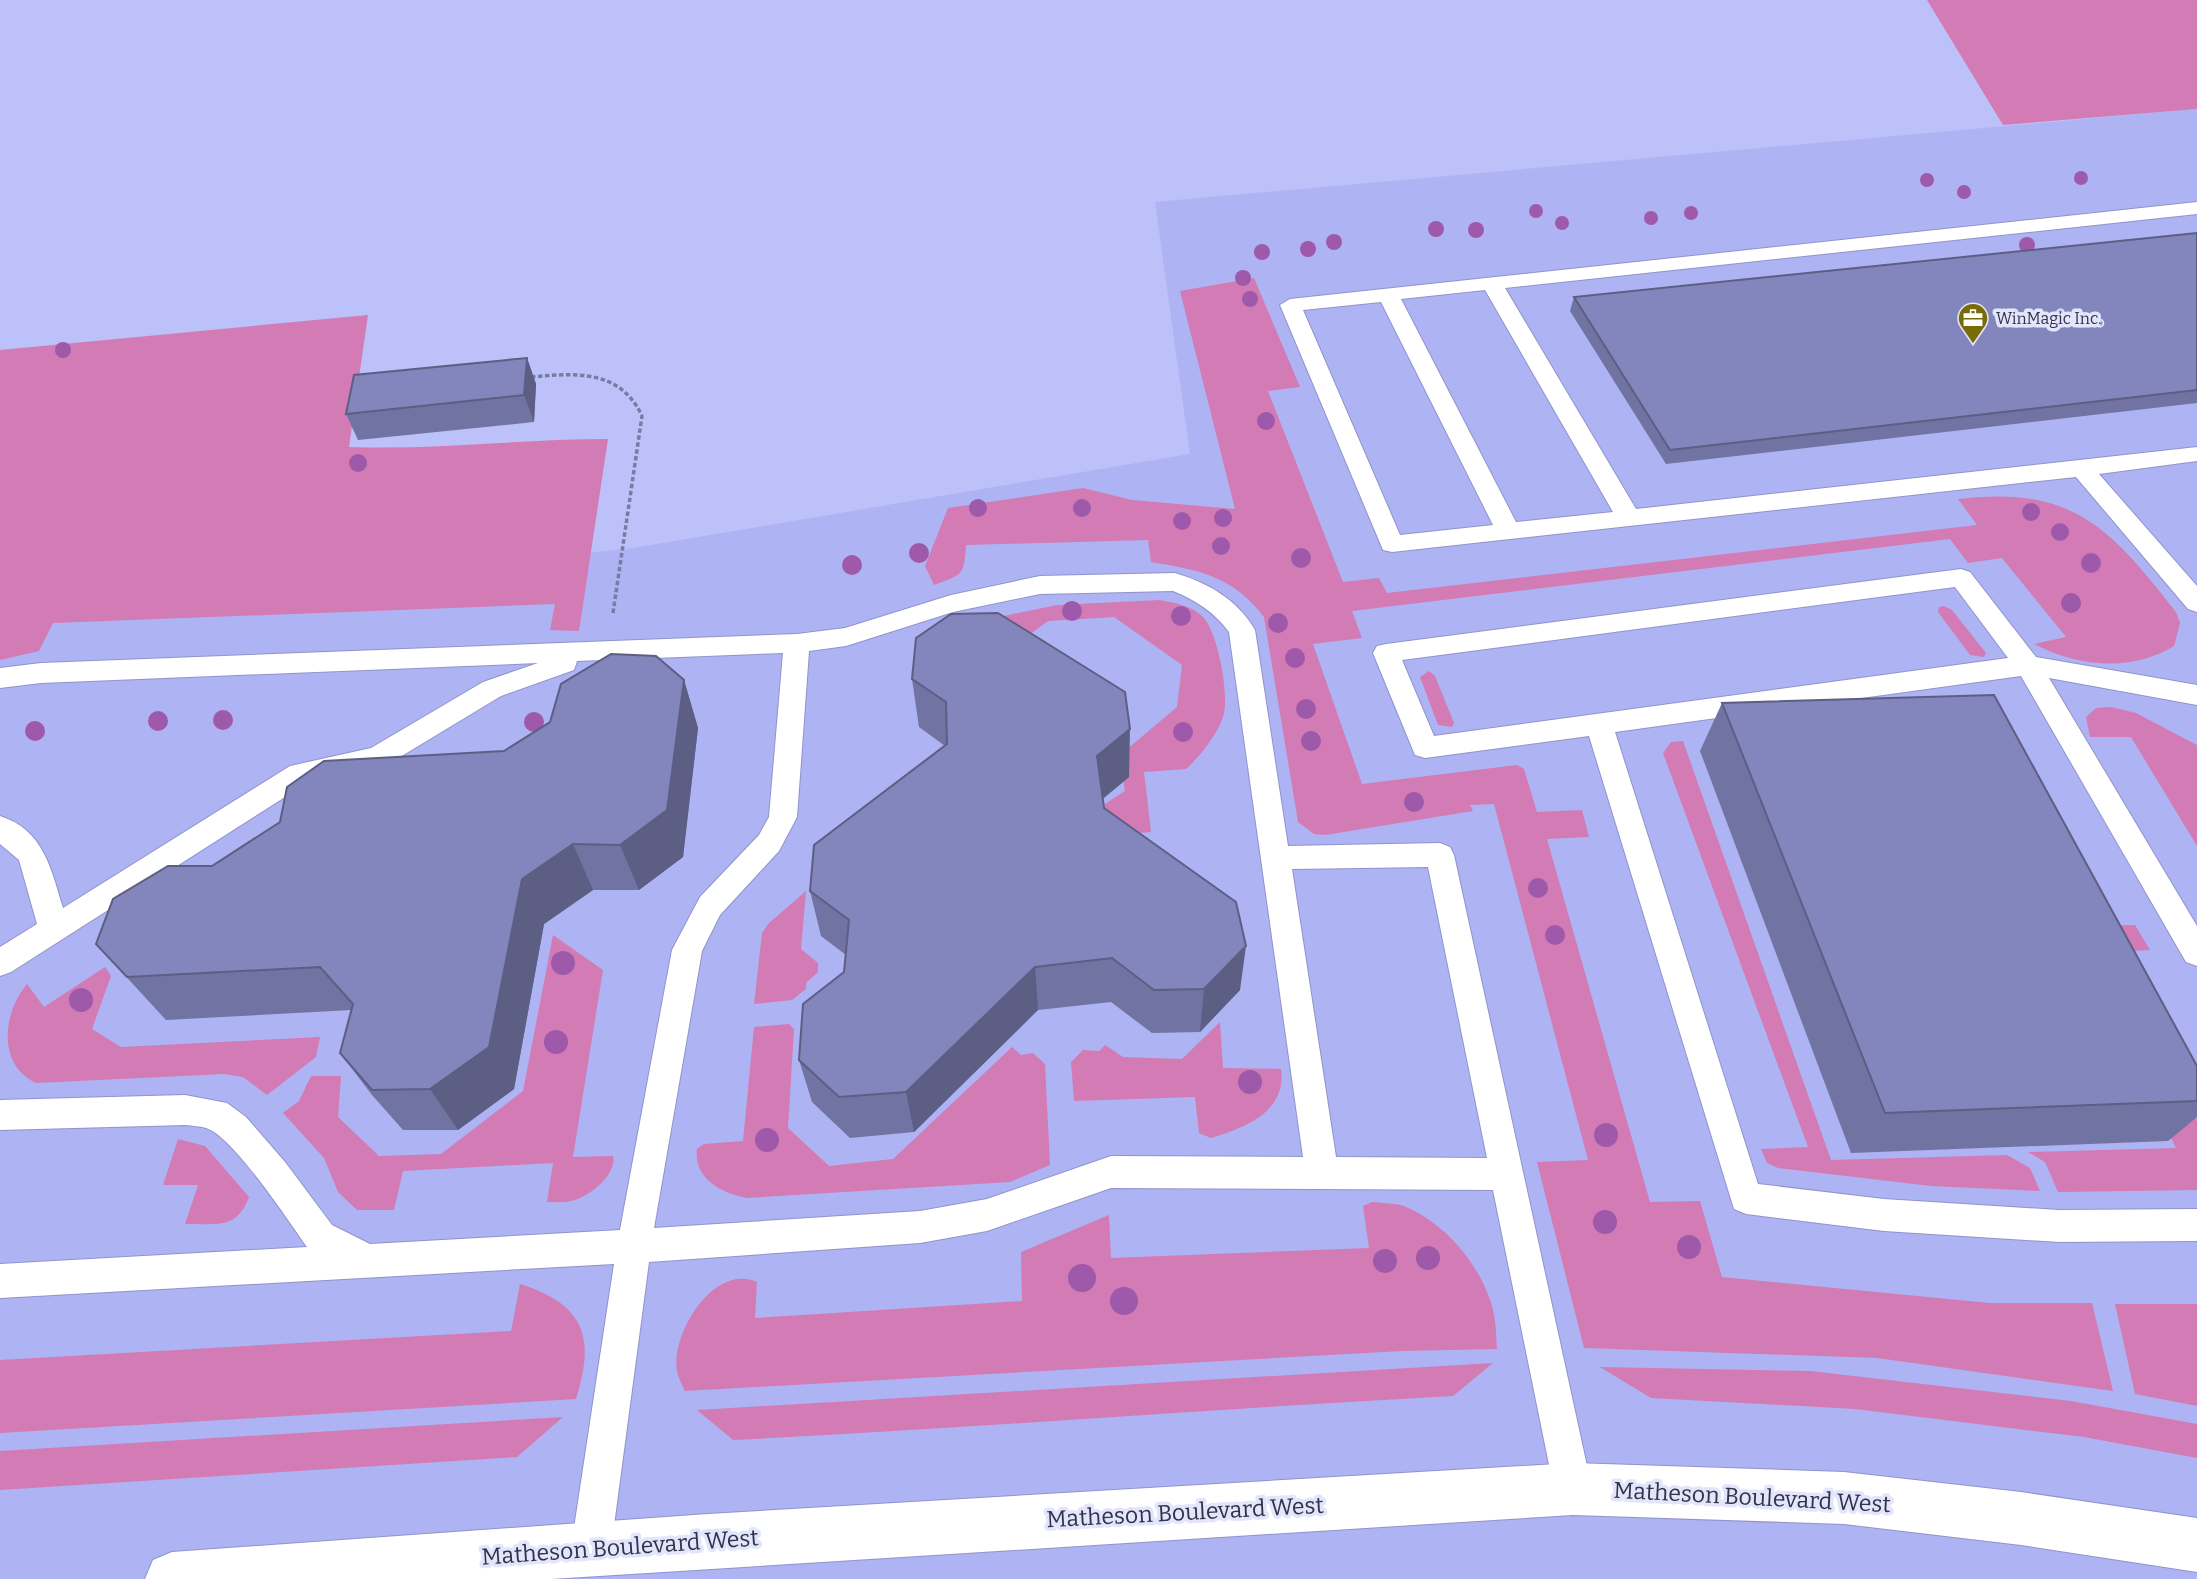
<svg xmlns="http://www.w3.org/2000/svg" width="2197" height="1579" font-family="Bitter,serif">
<rect width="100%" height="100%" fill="#bcc1fa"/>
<path fill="#aeb3f3" d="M2197,109V1579H0V610L627,549L1190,454L1155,202Z"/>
<path fill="#d37bb5" d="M1927,0H2197V109L2003,125Z
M1254,278L1300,387L1268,391L1343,582L1379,578L1387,593L1977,525L1958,499C2073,485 2110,528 2176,612L2180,623L2174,646C2132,672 2077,667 2034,644L2066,637L2002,558L1968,563L1950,539L1352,611L1362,638L1313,644L1362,784L1517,765L1524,769L1537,812L1582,810L1589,837L1547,839L1650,1202L1700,1201L1722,1277L1990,1303H2092L2113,1391L1877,1358L1584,1348L1537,1162L1588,1160L1494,804L1470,805L1473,811L1325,835L1314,834L1298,822L1264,617C1233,576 1199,570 1151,562L1148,540L966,545C964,576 963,574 934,585L925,566L948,508L1083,488L1132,500L1235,509L1180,291Z
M368,315L349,447C436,450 522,439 608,439L579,631L550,630L555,604L53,623L39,651L0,660V350Z
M1160,600C1176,603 1193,606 1204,618C1218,634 1230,697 1223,717C1218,733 1199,758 1186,769L1144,772L1151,832L1117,835L1102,806L1125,791L1119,756L1177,707L1182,665L1114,617L1048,621L999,657L956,626L1057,605Z
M1944,606L1952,610L1986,653L1984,657L1970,655L1938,612L1939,607Z
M1429,671L1435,676L1454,723L1452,727L1438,725L1420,677Z
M2111,707L2136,713L2197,745V846L2131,737H2090L2086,717L2096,708Z
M1683,741L1831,1160L2007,1155L2030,1168L2040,1191L1931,1186L1778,1168L1767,1163L1761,1149L1808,1147L1663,753L1671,742Z
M806,891L801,949L818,963V972L806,983V989L792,1000L754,1004L762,933L768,924Z
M2135,925L2150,950L2107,952L2197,1120V1190L2058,1192L2045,1162L2028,1152L2176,1148L2064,926Z
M553,935L603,970L573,1157L613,1156C617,1174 591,1195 575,1200C567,1203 556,1202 547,1202L553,1163L403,1171L394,1210H357L338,1192L324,1158L283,1113L299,1101L311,1076H341L338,1117L379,1156L441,1154L523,1091Z
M105,967L111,976L92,1029L121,1047L320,1037L316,1057L267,1095L243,1077L224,1074L36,1083C0,1067 0,1017 27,984L44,1007Z
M1220,1022L1223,1068L1281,1069C1287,1112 1244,1128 1211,1138L1199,1133L1195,1097L1074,1101L1071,1062L1083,1050L1099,1051L1105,1045L1123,1057L1182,1059Z
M789,1024L794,1029L788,1128L829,1166L893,1159L1012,1047L1021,1055L1033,1053L1045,1064L1050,1165L1010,1182L747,1198C723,1194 693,1179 697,1149L704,1144L743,1141L754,1027Z
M178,1139L205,1146L249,1197C236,1231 216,1223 185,1224L198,1185H163Z
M1372,1202C1382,1203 1394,1203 1404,1206C1443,1222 1477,1261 1490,1300C1496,1316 1496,1333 1497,1349L1402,1351L685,1391C682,1385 678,1377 677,1371C671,1333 714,1263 757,1282L755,1318L1022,1301L1021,1252L1109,1215L1111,1258L1369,1248L1363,1206Z
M520,1284C586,1305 595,1338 576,1399L0,1433V1360L511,1331Z
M2115,1304H2197V1406L2135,1394Z
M1493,1363L1453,1396C1213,1409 973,1428 733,1440L697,1410Z
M1600,1367L1810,1371L2071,1401L2197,1424V1458L2084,1437L1855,1409L1651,1398Z
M563,1417L517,1457L0,1490V1451Z"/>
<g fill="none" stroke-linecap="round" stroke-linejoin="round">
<g stroke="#9094cb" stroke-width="2">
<path id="service" d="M2197,202V214L1505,288L1636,509L2197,447V461L2099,474L2197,586V612L2188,609L2076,477L1392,552L1383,550L1280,305L1290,299ZM1485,290L1613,512L1516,522L1401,299ZM1381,302L1493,525L1400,535L1303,310Z
M1961,569L1970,572L2036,657L2197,685V705L2049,678L2197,926V966L2186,962L2021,676L1615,732L1758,1184L1884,1199L2059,1210L2197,1209V1241L2059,1242L1884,1231L1746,1214L1734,1209L1589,736L1425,758L1415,755L1373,653L1377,646L1386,644ZM1955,587L2008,658L1434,736L1402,660Z
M1175,573C1208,583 1237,599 1255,630L1288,846L1440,843L1450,847L1454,855L1592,1489L1586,1502L1573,1508L1560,1502L1554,1489L1493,1190L1111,1188L987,1231L920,1243L649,1262L611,1548L605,1562L591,1568L577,1562L571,1548L614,1264L0,1298V1264L307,1247C289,1222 233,1136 206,1128C200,1126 192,1126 185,1125L0,1130V1100L185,1095L227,1103L246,1117L285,1162L332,1225L370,1244L620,1230L672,950L700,897L759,835L769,817L783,653L577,661L574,670L501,696L390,763L354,775L307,783L11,972L0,976V947L37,924L19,860L0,844V816C44,830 51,869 63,908L290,766L371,748L483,682L538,663L41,683L0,688V668L41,663L797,634L845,628L951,595L1040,576ZM1173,591C1196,600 1214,612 1229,632L1303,1157L1111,1156L987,1199L920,1211L654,1228L702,951L720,915L779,851L797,817L809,651L846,646L953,612L1040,594ZM1428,867L1487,1158L1336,1157L1292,869Z"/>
</g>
<g stroke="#9094cb" stroke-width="2">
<path id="tertiary" d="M1573,1463L1844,1472L2021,1492L2197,1518V1572L2021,1545L1844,1524L1573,1515L551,1579H145L153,1560L172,1552L708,1514Z"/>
</g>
<path stroke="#787ca4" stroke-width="3.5" stroke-dasharray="4.5 2.5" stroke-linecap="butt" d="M531,377C576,373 620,369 642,416L613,613"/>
<use href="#service" fill="#fff" fill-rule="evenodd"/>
<use href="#tertiary" fill="#fff" fill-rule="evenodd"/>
</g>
<g fill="#9e59aa">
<circle cx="2081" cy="178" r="7"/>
<circle cx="1927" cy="180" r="7"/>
<circle cx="1964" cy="192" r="7"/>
<circle cx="1536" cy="211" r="7"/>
<circle cx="1691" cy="213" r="7"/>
<circle cx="1651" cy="218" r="7"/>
<circle cx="1562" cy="223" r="7"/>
<circle cx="1436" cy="229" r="8"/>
<circle cx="1476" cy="230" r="8"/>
<circle cx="1334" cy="242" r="8"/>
<circle cx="2027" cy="245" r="8"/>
<circle cx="1308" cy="249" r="8"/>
<circle cx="1262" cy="252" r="8"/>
<circle cx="1243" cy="278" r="8"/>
<circle cx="1250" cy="299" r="8"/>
<circle cx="63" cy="350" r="8"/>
<circle cx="1266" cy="421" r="9"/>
<circle cx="358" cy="463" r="9"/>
<circle cx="978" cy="508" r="9"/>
<circle cx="1082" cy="508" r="9"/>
<circle cx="2031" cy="512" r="9"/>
<circle cx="1223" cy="518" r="9"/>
<circle cx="1182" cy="521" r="9"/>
<circle cx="2060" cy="532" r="9"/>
<circle cx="1221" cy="546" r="9"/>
<circle cx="919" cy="553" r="10"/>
<circle cx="1301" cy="558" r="10"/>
<circle cx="2091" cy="563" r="10"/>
<circle cx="852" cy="565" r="10"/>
<circle cx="2071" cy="603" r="10"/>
<circle cx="1072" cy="611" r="10"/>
<circle cx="1181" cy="616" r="10"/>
<circle cx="1278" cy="623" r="10"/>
<circle cx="1295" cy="658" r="10"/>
<circle cx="1306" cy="709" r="10"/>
<circle cx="223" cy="720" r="10"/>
<circle cx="158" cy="721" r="10"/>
<circle cx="534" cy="722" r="10"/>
<circle cx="35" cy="731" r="10"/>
<circle cx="1183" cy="732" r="10"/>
<circle cx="1311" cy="741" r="10"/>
<circle cx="1414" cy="802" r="10"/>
<circle cx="1538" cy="888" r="10"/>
<circle cx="1555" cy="935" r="10"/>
<circle cx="563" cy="963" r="12"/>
<circle cx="81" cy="1000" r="12"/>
<circle cx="556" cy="1042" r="12"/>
<circle cx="1250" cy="1082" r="12"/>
<circle cx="1606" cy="1135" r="12"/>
<circle cx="767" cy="1140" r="12"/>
<circle cx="1605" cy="1222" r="12"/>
<circle cx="1689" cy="1247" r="12"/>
<circle cx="1428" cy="1258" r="12"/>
<circle cx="1385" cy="1261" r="12"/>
<circle cx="1082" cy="1278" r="14"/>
<circle cx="1124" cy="1301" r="14"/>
</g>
<path fill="#7173a2" d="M2197,233V403L1666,464L1570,311L1574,297Z
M527,358L536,384L534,422L358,440L346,414Z
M912,679L1129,777L1103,799L1104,808L1240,990L1200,1032L1152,1033L1111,1002L1038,1010L914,1132L850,1138L812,1102L799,1060L844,972L846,955L821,936L810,891L945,746L919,727Z
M684,680L698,728L683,857L639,890H593L544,924L514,1089L458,1130H403L372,1095L340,1053L351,1010L166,1020L96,944L212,866Z
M1722,703L2197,1066V1117L2168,1141L1851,1153L1700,751Z"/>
<path fill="#5c5e84" d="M527,358L536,384L534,422L524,395Z
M684,680L698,728L683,857L639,890L620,845Z
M1130,729L1129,777L1097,803V756Z
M573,844L593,890L544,924L514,1089L458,1130L430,1089L522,879Z
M1246,946L1240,990L1200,1032L1204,989Z
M1035,967L1038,1010L914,1132L906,1092Z"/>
<path fill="#8386bc" stroke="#5c5e84" stroke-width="2" d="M2197,233V390L1670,450L1574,297Z
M527,358L524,395L346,414L354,375Z
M998,613L1125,692L1130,729L1097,756L1104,808L1236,902L1246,946L1204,989L1154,990L1112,958L1035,967L906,1092L839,1097L799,1060L803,1004L844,972L849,920L810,891L814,845L947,744L946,702L912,679L916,638L951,614Z
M611,654L656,656L684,680L667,810L620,845L573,844L522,879L489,1047L430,1089L372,1090L340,1053L353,1004L320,967L127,977L96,944L113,899L168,866H212L280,822L287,787L324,761L504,751L550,722L561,684Z
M1994,695L2197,1066V1101L1885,1113L1722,703Z"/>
<defs>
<g id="office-pin" transform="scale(1.575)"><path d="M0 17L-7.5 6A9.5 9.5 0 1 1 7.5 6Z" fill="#796c06" stroke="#e2e5fc"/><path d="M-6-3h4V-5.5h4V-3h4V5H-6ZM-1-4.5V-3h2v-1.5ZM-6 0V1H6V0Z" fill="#fff"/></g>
</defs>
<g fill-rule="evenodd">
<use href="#office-pin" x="1973" y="318"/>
</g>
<g text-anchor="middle" stroke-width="7" stroke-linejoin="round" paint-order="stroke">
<g font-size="16" fill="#313349" stroke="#e2e5fc" text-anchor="start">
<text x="1996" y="324">WinMagic Inc.</text>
</g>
<g font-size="23" fill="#313349" stroke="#e2e5fc">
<text transform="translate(1752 1497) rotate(3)" y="8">Matheson Boulevard West</text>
<text transform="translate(1185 1512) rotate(-3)" y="8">Matheson Boulevard West</text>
<text transform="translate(620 1547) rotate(-4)" y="8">Matheson Boulevard West</text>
</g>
</g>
</svg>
